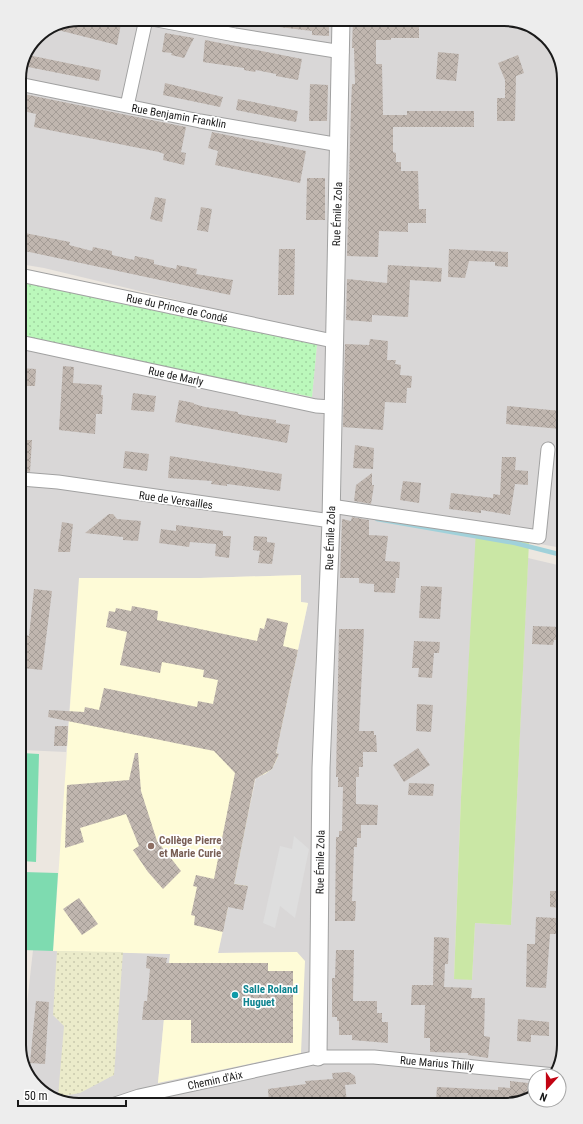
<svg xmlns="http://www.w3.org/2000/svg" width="583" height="1124" font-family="'Roboto Condensed',sans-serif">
<defs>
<pattern id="farmland-dots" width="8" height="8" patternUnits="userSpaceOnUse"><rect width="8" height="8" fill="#ebebca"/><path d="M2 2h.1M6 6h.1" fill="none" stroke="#c9c9ad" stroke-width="1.8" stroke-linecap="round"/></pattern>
<pattern id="park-dots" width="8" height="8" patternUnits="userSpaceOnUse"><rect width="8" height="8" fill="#bbf8bb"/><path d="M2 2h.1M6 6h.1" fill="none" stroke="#a0d4a0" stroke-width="1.8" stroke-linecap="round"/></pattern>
<pattern id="building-cross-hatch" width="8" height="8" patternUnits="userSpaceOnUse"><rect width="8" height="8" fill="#c0b6af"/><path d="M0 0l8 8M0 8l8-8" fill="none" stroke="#a49c96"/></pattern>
</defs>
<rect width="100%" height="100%" fill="#ece7e0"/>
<path fill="#d9d7d7" d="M79,19H508L540,31L560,56L562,548L529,542L476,541L461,797L454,978L472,980L475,923L511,925L528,558L562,566L564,1045L555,1076H535V1094L527,1101L142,1104L139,1096L112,1105H75L43,1093L23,1068V1040L33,950L170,954L158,1083L297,952L218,953L256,778L260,777L276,753L308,603L301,602V575L200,578H80L66,752L22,750L20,342L312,397L318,334L44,268L20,264L19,75L37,36Z"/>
<path fill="#fefbd7" d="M301,575V602L308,603L276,752L278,754V757L272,769L265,774L255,778L234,884L248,886L228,907L218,953L297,952L305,961L301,1053L158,1083L170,954L53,951L79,578H200Z"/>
<path fill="url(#farmland-dots)" d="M57,951L123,952L114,1075L80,1093L58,1097L64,1026L53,1015Z"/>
<path fill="#cae7a5" d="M476,530L529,542L511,925L475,923L472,980L454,979L461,797Z"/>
<path fill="url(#park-dots)" d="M20,279L318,334L312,397L20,337Z"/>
<path fill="#7edbb0" d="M22,753L39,754L36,862L23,861Z
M23,872L58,873L53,951L23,950Z"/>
<path fill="#dedede" d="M294,836L309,849L295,918L280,906L275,928L263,923L280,846L292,849Z"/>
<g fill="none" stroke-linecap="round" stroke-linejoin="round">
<path stroke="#a0d1da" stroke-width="4.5" d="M377,519L515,543L562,555"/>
</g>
<path fill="url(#building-cross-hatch)" d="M79,19H98L121,24L117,45L54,29Z
M279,19H329V36L312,35V31L279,27Z
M353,19H419V38H391V40H376V64H382L383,115H407V111H474V127H393V152L396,153V162H401V171H418L419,209H426V223H408V232L379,231L378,257L347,256L351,106L352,84H355L354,48H352Z
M165,33L194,38L184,58L171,55L172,53L162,52Z
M205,40L302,59L298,80L276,76V74L256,70L255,72L244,70V68L203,62Z
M438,52L459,54L456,81L436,79Z
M28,55L101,70L99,81L23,66Z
M518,55L524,73L516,76L515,121H497V98H505V80L498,63Z
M165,83L223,97L220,107L163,95Z
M310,84L328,85L327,121H309Z
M19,93L186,127L181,152L186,153L184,165L163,160L164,154L159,152L34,127L36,114L19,110Z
M238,99L298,111L296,122L236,110Z
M212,132L306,151L300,183L215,165L218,151L208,148Z
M307,178H325V220H306Z
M155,197L166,199L162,222L150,219Z
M201,207L212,209L208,232L197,230Z
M20,232L70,242L69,245L92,251L93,247L112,251V255L134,260L135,256L154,260V264L176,269L177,265L197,269L196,274L233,280L230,295L20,250Z
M279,249H295L294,295H278Z
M449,249L508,252V267L495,266V262L469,261L465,278L448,277Z
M388,265L442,268L441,282L410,280L408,317L372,315V322L346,320L347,279L387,283Z
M370,339L388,341L387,360H396L395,364L401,365L400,375L412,376L411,388H407L406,403L385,402L383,430L343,427L345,344L369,345Z
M63,366L74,367L73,383L102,385L101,395H103L102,414H96L95,434L59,430Z
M20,368L36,369L35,386H20Z
M133,393L156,396L154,412L131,410Z
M179,400L194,403V404L205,407L238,412V414L249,416L276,420V423L290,425L287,443L175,422Z
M507,406L561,411V429L506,424Z
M21,440H32L30,472L21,471Z
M355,445L374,448L373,469L353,468Z
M125,451L149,454L147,471L123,468Z
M170,456L282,474L280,491L227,484V486L211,484L212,481L168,478Z
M502,457H516L515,470L528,471V485L515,484L510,515L481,510V513L449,509L451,493L493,498V494L500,495Z
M372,473V485H374L371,504L354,501L356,485Z
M403,481L421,483L419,503L400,500Z
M109,514H113L117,519L141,521L138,541L123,540V537L85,533Z
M352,517L369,520V535L388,536L385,561L400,562L399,578H396L395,593L374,592V584L359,583V578H340L342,519L351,521Z
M62,522L73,524L70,552H58Z
M176,525L223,531V536H231L229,558L215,556L216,544L190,542L189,547L159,543L161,529L176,531Z
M254,536L267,537V542L275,543L272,564L258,563L260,551L253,550Z
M421,586L442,587L440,619L419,618Z
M34,589L52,591L42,670L23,668L26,635L29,636Z
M132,606L158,611L157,620L257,641L260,628L264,629L267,618L288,623L283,646L298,650L276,753L279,754L272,769L255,779L234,884L248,886L243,910L228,907L223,932L194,925L195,916L191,915L197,887L193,886L196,875L214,879L235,773L214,751L48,717L49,710L84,712L85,707L99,710L104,688L197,707L198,701L213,704L218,680L203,677L204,670L162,662L160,673L120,665L127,632L106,627L109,611L115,612L116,608L131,611Z
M533,626L561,627L560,640H554L553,645L532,644Z
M339,629H364L359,731H374V735H376L377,752H363V767H359V777H356V804L378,805L377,825H361V838H357V847H354L352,901H356L355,921H335L336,837H339V831H342L343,787H338V777H336Z
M414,641L440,642L439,653H434L432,678L418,677L419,668H412Z
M417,704L433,705L431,732L416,731Z
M55,726H68L67,746H54Z
M418,748L430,765L404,782L393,765Z
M135,753H138L141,791L157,841L181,871L163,889L148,872L133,850L139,846L126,814L80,828L84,842L65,848L67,785L129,780Z
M409,783L434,784L433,796L408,795Z
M550,891H563V908L550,907Z
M79,898L98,924L82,935L63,909Z
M536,917L556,918V934H550L546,988L526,987L527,944H535Z
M434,937L449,938L448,964H445L444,987L472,988L471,998H485L484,1036L490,1037L488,1058L468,1055V1053L430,1052V1038H424L425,1005H411L412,985H433Z
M336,950H354L353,1001H377V1013H382V1022H388V1043L352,1040V1035H339V1021H337V1017H332V978H335Z
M147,956L167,958L166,963H268V971H293V1043H191V1020H142L144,1001H147L150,969L146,968Z
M36,1001L49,1002L45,1064L30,1063Z
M518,1019L549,1022V1036L531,1035V1042L517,1041Z
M349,1072L355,1076L356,1084L345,1085L347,1102L269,1103L268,1089L306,1084L305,1081L333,1079L332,1073Z
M510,1081L528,1083L527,1100L436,1101L437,1087L498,1090V1087L510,1088Z"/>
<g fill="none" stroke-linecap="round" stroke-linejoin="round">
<g stroke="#a1a1a1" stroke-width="15">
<path id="minor" d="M152,19L235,35L342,52
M19,84L200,121L340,145
M127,106L146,19
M20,275L333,341
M20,342L316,406L332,407
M21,479L58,482L331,521
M331,506L539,537L548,449
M112,1105L139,1096L318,1057H374L555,1075"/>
</g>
<g stroke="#a1a1a1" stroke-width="19">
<path id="tertiary" d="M318,1057L321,768L331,521L341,19"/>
</g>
<use href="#minor" stroke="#fff" stroke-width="13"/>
<use href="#tertiary" stroke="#fff" stroke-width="17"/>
</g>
<circle fill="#8d6e63" stroke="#fff" stroke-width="1.5" cx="151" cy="846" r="4"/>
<circle fill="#0f9aa8" stroke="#fff" stroke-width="1.5" cx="235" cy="995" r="4"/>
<g text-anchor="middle" stroke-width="3.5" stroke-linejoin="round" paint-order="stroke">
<g font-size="11" fill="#1a1a1a" stroke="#fff">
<text transform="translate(179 116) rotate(10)" y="4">Rue Benjamin Franklin</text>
<text transform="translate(337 214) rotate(-88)" y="4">Rue Émile Zola</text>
<text transform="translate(177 308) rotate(12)" y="4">Rue du Prince de Condé</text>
<text transform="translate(176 376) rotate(12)" y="4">Rue de Marly</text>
<text transform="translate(176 500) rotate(8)" y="4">Rue de Versailles</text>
<text transform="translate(330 538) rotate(-88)" y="4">Rue Émile Zola</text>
<text transform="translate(320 862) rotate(-89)" y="4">Rue Émile Zola</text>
<text transform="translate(437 1063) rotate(5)" y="4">Rue Marius Thilly</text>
<text transform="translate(215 1080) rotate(-12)" y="4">Chemin d'Aix</text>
</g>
<g font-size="11" font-weight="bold" fill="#785e54" stroke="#fff" text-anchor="start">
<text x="159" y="844">Collège Pierre<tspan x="159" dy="13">et Marie Curie</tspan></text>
</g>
<g font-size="11" font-weight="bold" fill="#0d838f" stroke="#fff" text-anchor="start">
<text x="243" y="993">Salle Roland<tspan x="243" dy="13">Huguet</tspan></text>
</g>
</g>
<path d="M0 0H583V1124H0ZM79 26H504A53 53 0 0 1 557 79V1045A53 53 0 0 1 504 1098H79A53 53 0 0 1 26 1045V79A53 53 0 0 1 79 26Z" fill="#ededed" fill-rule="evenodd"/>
<path fill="none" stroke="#1a1a1a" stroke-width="2" d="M79 26H504A53 53 0 0 1 557 79V1045A53 53 0 0 1 504 1098H79A53 53 0 0 1 26 1045V79A53 53 0 0 1 79 26Z"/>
<g transform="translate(547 1088) rotate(201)"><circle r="19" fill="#ffffff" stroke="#a3a3a3"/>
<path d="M0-3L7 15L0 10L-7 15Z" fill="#c20312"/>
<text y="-6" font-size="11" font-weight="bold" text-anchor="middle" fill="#1a1a1a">N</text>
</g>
<path d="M18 1100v6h108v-6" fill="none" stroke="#1a1a1a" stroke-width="2"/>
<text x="24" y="1100" font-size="12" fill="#1a1a1a" stroke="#ffffff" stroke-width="3" paint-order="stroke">50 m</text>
</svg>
